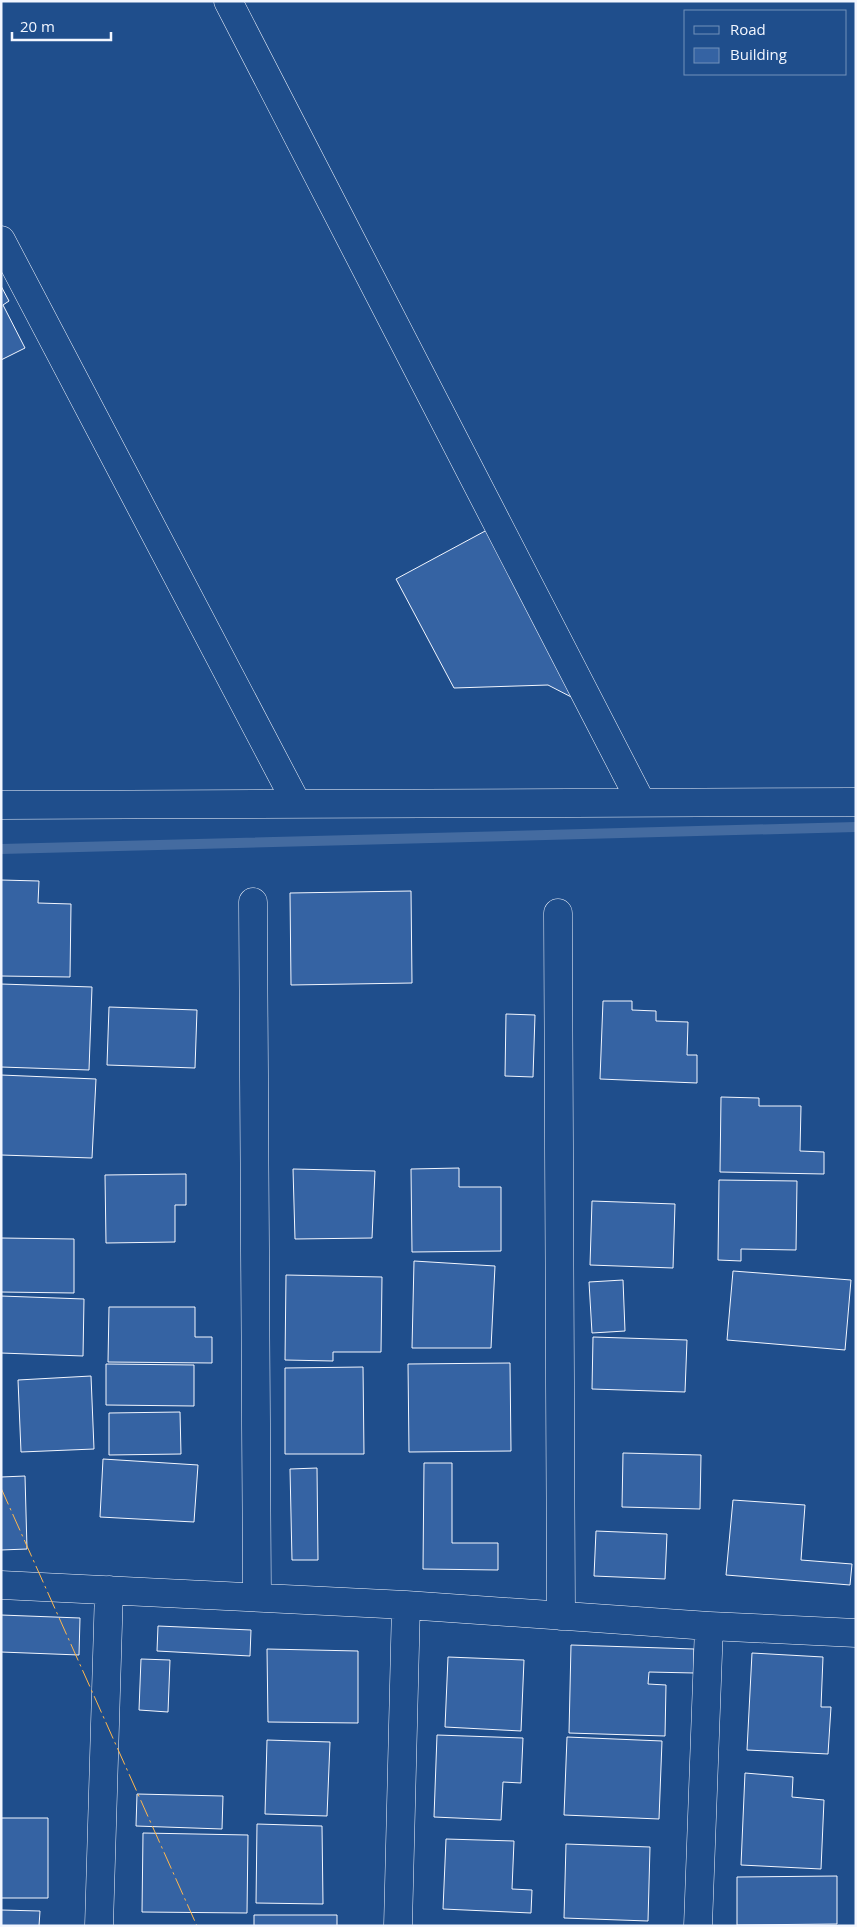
<svg xmlns="http://www.w3.org/2000/svg" width="857" height="1927" font-family="'Open Sans',sans-serif">
<rect width="100%" height="100%" fill="#1f4e8c"/>
<g fill="none" stroke-linecap="round" stroke-linejoin="round">
<path stroke="#446ba0" stroke-width="10" d="M1,849L856,827"/>
</g>
<path fill="#3563a3" stroke="#f2f6ff" d="M1,286L9,301L3,305L25,348L1,360Z
M487,530L579,701L548,685L454,688L396,579Z
M1,880L39,881L38,903L71,904L70,977L1,976Z
M411,891L412,983L291,985L290,893Z
M1,984L92,987L89,1070L1,1067Z
M603,1001H632V1010L656,1011V1021L688,1022L687,1055H697V1083L600,1079Z
M109,1007L197,1010L195,1068L107,1065Z
M506,1014L535,1015L533,1077L505,1076Z
M1,1075L96,1079L92,1158L1,1155Z
M721,1097L759,1098V1106H801L800,1151L824,1152V1174L720,1172Z
M459,1168V1187H501V1251L412,1252L411,1169Z
M293,1169L375,1171L372,1238L295,1239Z
M186,1174V1205H175V1242L106,1243L105,1175Z
M719,1180L797,1181L796,1250L741,1249V1261L718,1260Z
M592,1201L675,1204L673,1268L590,1265Z
M1,1238L74,1239V1293L1,1292Z
M414,1261L495,1266L491,1348H412Z
M733,1271L851,1280L845,1350L727,1340Z
M286,1275L382,1277L381,1352H333V1361L285,1360Z
M623,1280L625,1331L592,1333L589,1282Z
M1,1296L84,1299L83,1356L1,1353Z
M109,1307H195V1337H212V1363L108,1362Z
M593,1337L687,1340L685,1392L592,1389Z
M510,1363L511,1451L409,1452L408,1364Z
M106,1364L194,1365V1406L106,1405Z
M363,1367L364,1454H285V1368Z
M91,1376L94,1449L21,1452L18,1380Z
M180,1412L181,1454L109,1455V1413Z
M623,1453L701,1455L700,1509L622,1507Z
M103,1459L198,1465L194,1522L100,1517Z
M424,1463H452V1543H498V1570L423,1569Z
M317,1468L318,1560H292L290,1469Z
M25,1476L27,1549L1,1550V1477Z
M733,1500L805,1505L801,1560L852,1564L850,1585L726,1575Z
M596,1531L667,1534L665,1579L594,1576Z
M1,1615L80,1618L79,1655L1,1652Z
M158,1626L251,1630L250,1656L157,1651Z
M571,1645L694,1649V1673L649,1672L648,1684L666,1685L665,1736L569,1733Z
M267,1649L358,1651V1723L268,1722Z
M752,1653L823,1657L821,1707H831L828,1754L747,1750Z
M448,1657L524,1660L521,1731L445,1727Z
M141,1659L170,1660L168,1712L139,1710Z
M437,1735L523,1738L521,1783L503,1782L501,1820L434,1817Z
M567,1737L662,1741L659,1819L564,1815Z
M267,1740L330,1742L327,1816L265,1814Z
M745,1773L793,1777L792,1797L824,1800L821,1869L741,1865Z
M137,1794L223,1796L222,1829L136,1826Z
M1,1818H48V1898H1Z
M257,1824L322,1826L323,1904L256,1903Z
M143,1833L248,1835L247,1913L142,1912Z
M446,1839L514,1841L512,1889L532,1890L531,1913L443,1909Z
M566,1844L650,1847L648,1921L564,1918Z
M837,1876V1924L737,1925V1877Z
M1,1910L40,1911L39,1926H1Z
M254,1915H337V1926H254Z"/>
<g fill="none" stroke-linecap="round" stroke-linejoin="round">
<g stroke="#f2f6ff" stroke-width="29">
<path id="street" d="M228,1L641,802
M1,240L297,804
M1,805L856,802
M253,902L257,1597
M558,913L561,1616
M1,1585L406,1605L709,1626L856,1633
M99,1926L109,1590
M398,1926L406,1605
M698,1926L709,1626"/>
</g>
<use href="#street" stroke="#1f4e8c" stroke-width="28"/>
<path stroke="#ffb74d" stroke-width="1" stroke-dasharray="18 4 2.5 4" stroke-linecap="butt" d="M1,1488L197,1926"/>
</g>
<rect width="857" height="1927" fill="none" stroke="#f2f6ff" stroke-width="5"/>
<rect x="684" y="10" width="162" height="65" fill="#1f4e8c" stroke="#7391ba"/>
<rect x="694" y="26" width="25" height="8" fill="#1f4e8c" stroke="#7391ba"/>
<text x="730" y="35" font-size="15" fill="#f2f6ff">Road</text>
<rect x="694" y="48" width="25" height="15" fill="#3563a3" stroke="#7391ba"/>
<text x="730" y="60" font-size="15" fill="#f2f6ff">Building</text>
<path d="M12 32v8h99v-8" fill="none" stroke="#f2f6ff" stroke-width="2.5"/>
<text x="20" y="32" font-size="15" fill="#f2f6ff" stroke="#1f4e8c" stroke-width="4" paint-order="stroke">20 m</text>
</svg>
